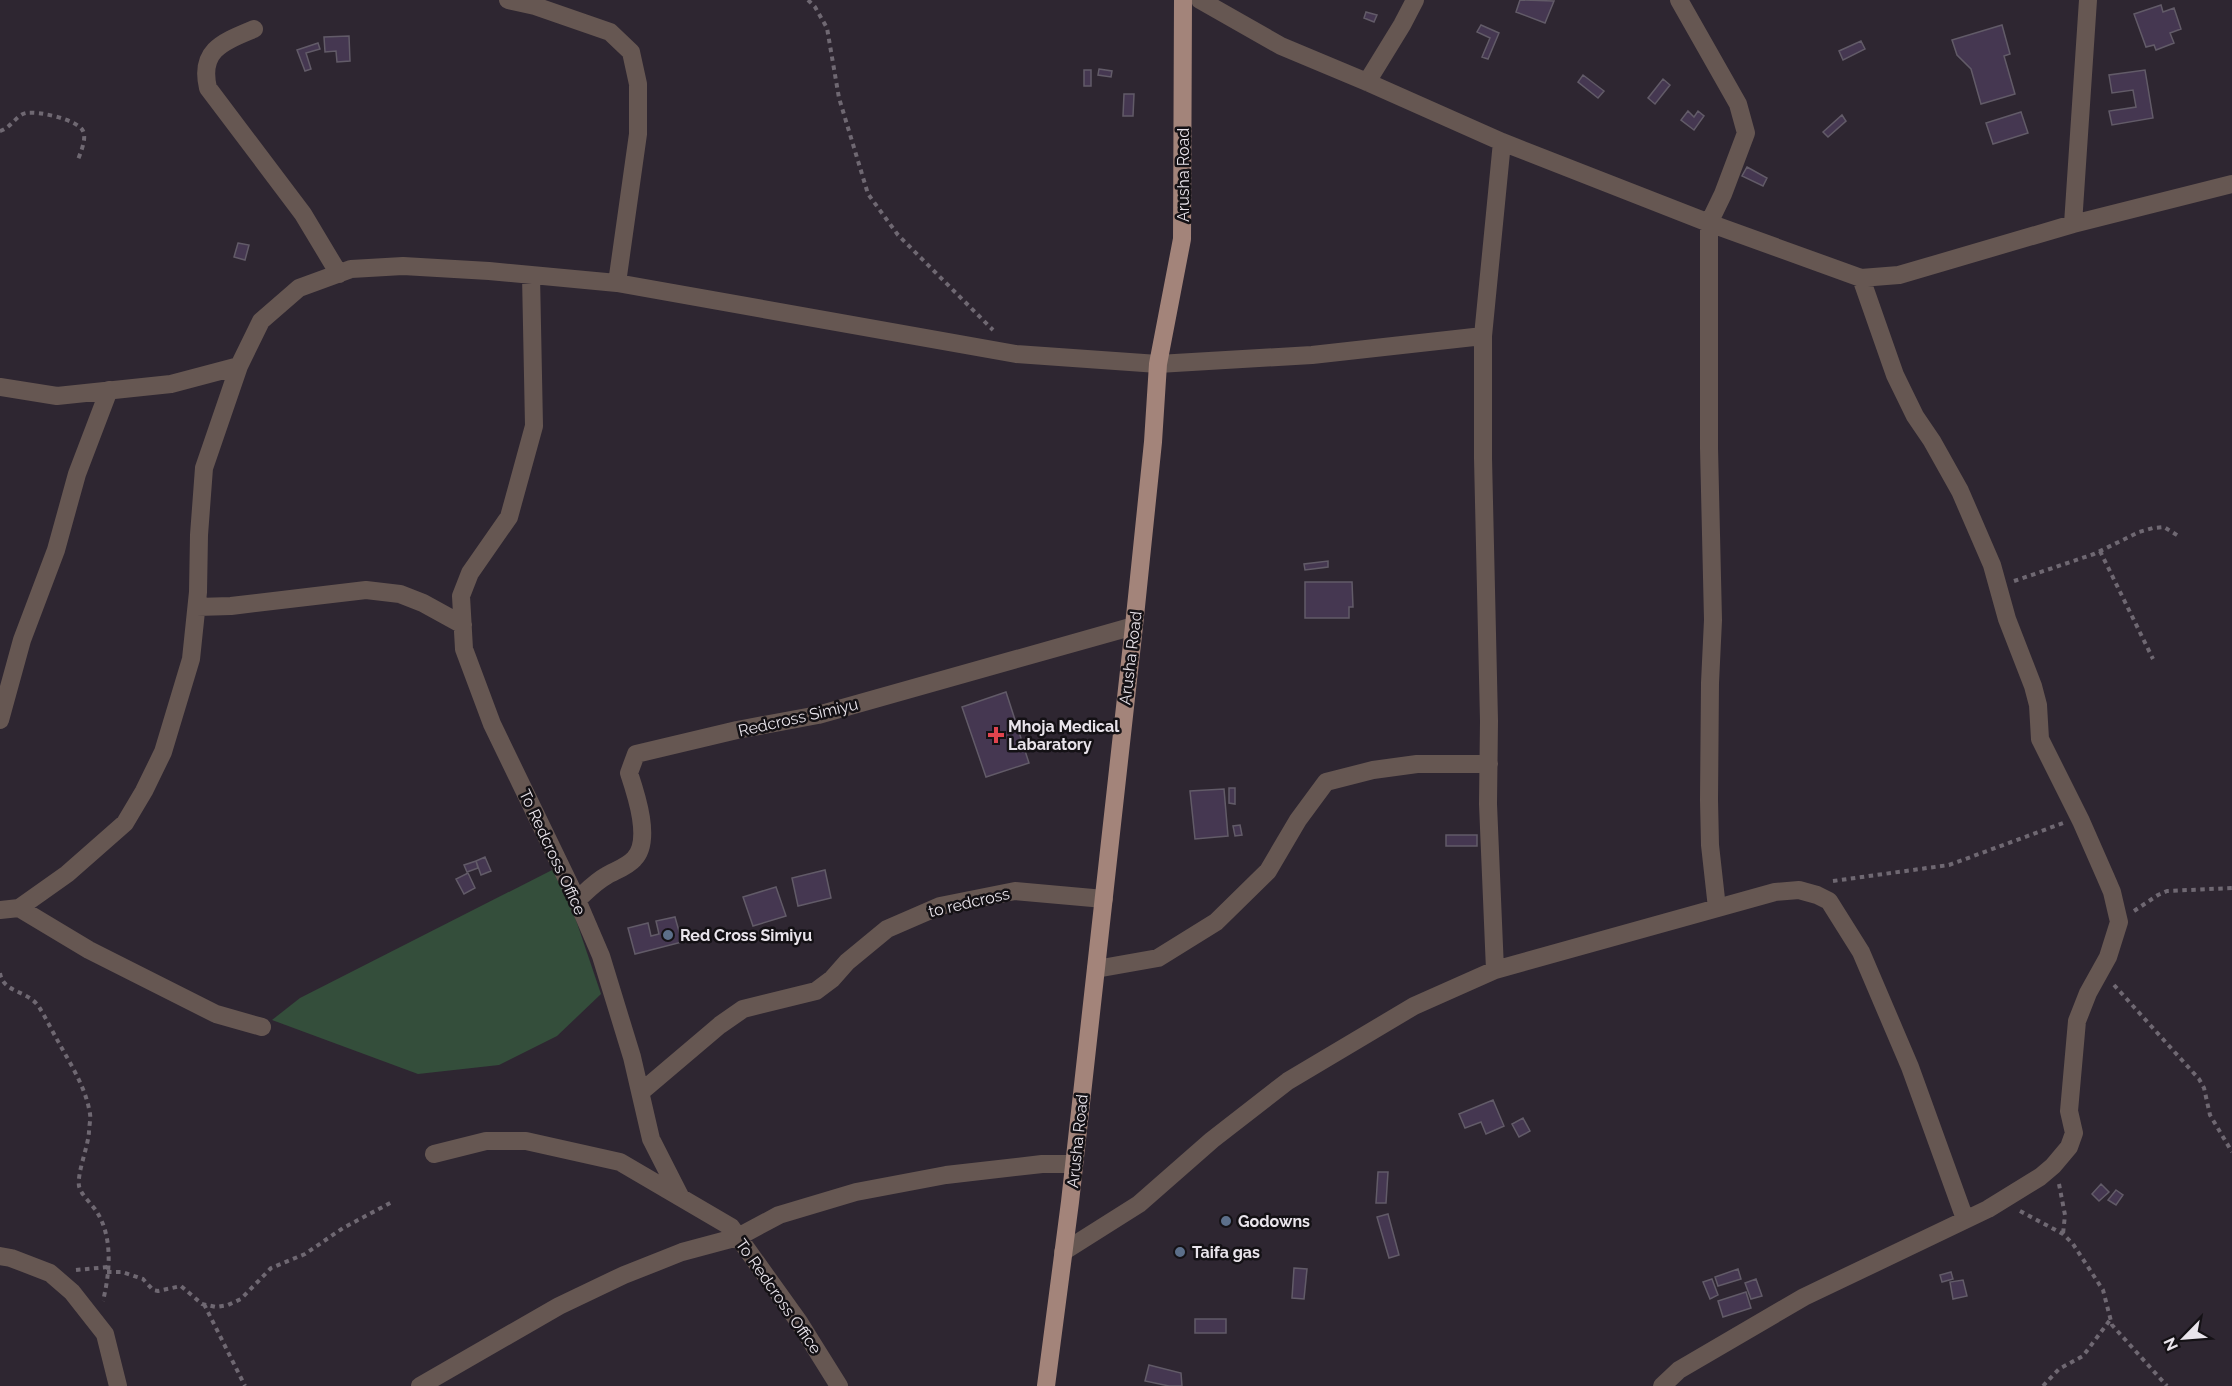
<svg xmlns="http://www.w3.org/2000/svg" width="2232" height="1386" font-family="Raleway,sans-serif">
<rect width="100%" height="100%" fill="#2e2631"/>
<path fill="#344e3b" d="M558,867L601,994L557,1036L499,1065L418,1074L272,1020L300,998Z"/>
<path fill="#453751" stroke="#625b68" stroke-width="1.5" d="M1520,0L1554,1L1545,23L1516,12Z
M2161,5L2163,12L2174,8L2181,29L2170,33L2174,43L2156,50L2154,45L2146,47L2134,14Z
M1366,12L1377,15L1374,22L1364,18Z
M1481,25L1499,33L1488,59L1482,57L1490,38L1477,32Z
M2002,25L2010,54L2004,56L2015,94L1981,104L1971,69L1957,55L1952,40Z
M349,36L350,61L337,62L336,51L325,52L324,37Z
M1861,41L1865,49L1843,60L1839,51Z
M318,43L320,49L306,53L311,69L305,71L297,50Z
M1099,69L1112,71L1111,77L1098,75Z
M1084,70H1091V86H1084Z
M2145,70L2153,118L2112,125L2109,111L2136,107L2133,90L2112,93L2109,75Z
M1583,75L1604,91L1598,98L1578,82Z
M1663,79L1670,85L1655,104L1648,98Z
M1124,94H1134L1133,116H1123Z
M1688,111L1694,117L1698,111L1704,116L1694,130L1681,120Z
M2021,112L2028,133L1993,144L1986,123Z
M1842,115L1846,121L1828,137L1823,132Z
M1747,167L1767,178L1763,186L1742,176Z
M238,243L249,245L245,260L234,257Z
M1328,561V567L1305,570L1304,564Z
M1305,582H1352L1353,607H1349V618H1305Z
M1006,692L1029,763L986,777L962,707Z
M1229,788H1235V804L1229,803Z
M1224,789L1228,836L1195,839L1190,791Z
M1240,825L1242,835L1235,836L1233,826Z
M1446,835H1477V846H1446Z
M485,857L491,871L481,875L476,861Z
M476,861L478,868L467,872L464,865Z
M825,870L831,898L798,906L792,878Z
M468,873L475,888L464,894L456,879Z
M776,887L786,916L753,926L743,897Z
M675,917L682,942L635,954L628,928L648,923L651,936L659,934L656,921Z
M1493,1100L1504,1126L1486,1134L1481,1122L1465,1128L1459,1114Z
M1523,1118L1530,1131L1519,1137L1512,1124Z
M1378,1172H1388L1386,1203H1376Z
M2101,1184L2109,1192L2099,1201L2092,1194Z
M2116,1190L2123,1195L2116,1205L2108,1200Z
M1388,1214L1399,1255L1389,1258L1377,1217Z
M1294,1268L1307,1269L1304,1299L1292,1298Z
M1738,1269L1741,1279L1718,1286L1715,1277Z
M1951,1272L1953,1279L1942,1282L1940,1275Z
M1712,1279L1718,1295L1710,1299L1703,1282Z
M1756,1279L1762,1296L1751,1299L1745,1283Z
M1963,1280L1967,1296L1953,1299L1950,1282Z
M1746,1292L1751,1308L1723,1317L1718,1301Z
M1195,1319H1226V1333H1195Z
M1149,1365L1181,1373L1182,1386H1169L1145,1381Z"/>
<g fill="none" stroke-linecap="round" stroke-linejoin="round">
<path stroke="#6f6872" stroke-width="4" stroke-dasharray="4.5 4.5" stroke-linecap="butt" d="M808,0L815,7L827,28L839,98L868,194L898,235L993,330
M0,131C11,128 16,115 26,113C38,111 77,119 83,131C87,139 80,154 77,162
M2100,551L2153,659
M2014,581L2094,554L2139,532L2153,528L2164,527L2180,537
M1833,881L1949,865L2063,823
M2134,911L2158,895L2167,891L2232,888
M0,973C3,993 28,990 39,1007C46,1018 52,1031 59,1043C71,1065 86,1088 90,1114C91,1119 89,1126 89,1132C88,1147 77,1173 79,1186C81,1195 92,1204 97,1212C113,1238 110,1272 103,1301
M2114,985L2199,1079L2204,1088L2210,1115L2232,1152
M2059,1184L2065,1215L2063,1234
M2020,1211L2063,1234L2073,1244L2103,1290L2112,1325L2167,1386
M76,1270L108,1267
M107,1272H122L143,1279L153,1290L158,1291L181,1286L202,1304L216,1307L228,1305L241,1299L271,1268L305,1254L343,1228L392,1202
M204,1304L245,1386
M2043,1386L2059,1369L2083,1356L2110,1320"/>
<path stroke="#665752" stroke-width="18" d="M508,0L535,6L610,32L631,52L638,84V134L617,283
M1200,0L1281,46L1367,82L1502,142L1709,223L1861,278L1899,275L2073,224L2232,184
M1679,0L1738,104L1746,133L1723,194L1709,223V448L1713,620L1710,683L1709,800L1710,845L1717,908
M254,29C223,42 199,50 208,88L303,214L339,274
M1367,82L1402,25L1415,0
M2073,224L2088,0
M531,275L534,426L509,517L470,573L461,596L464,649L492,724L577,900L601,956L632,1057L651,1139L680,1196
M0,387L57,396L171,384L239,366
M197,607L231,606L366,590L400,594L423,603L463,625
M0,720L22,640L56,550L77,474L109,390
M577,900C586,892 595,882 606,876C614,871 627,867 634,859C652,841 636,794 629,773L636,754L737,730L818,715L1134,626
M19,908L89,950L216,1014L262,1027
M0,910L19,908L67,874L125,823L144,791L163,752L191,659L198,592L199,535L204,468L239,366L261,321L299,288L351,269L403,266L489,271L617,283L1016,354L1158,364L1312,355L1483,336
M1096,969L1158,958L1216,922L1268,871L1298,820L1326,782L1373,770L1417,764H1489
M1495,970L1488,804L1489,721L1483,458V336L1502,142
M641,1092L720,1025L743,1009L816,991L832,979L847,962L887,929L940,906L1015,891L1104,899
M434,1154L486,1141H526L620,1162L731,1227L799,1322L839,1386
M1063,1252L1139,1204L1212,1140L1288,1081L1414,1006L1495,970L1775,892L1799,890L1817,895L1829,901L1861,952L1910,1067L1965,1219
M0,1256L11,1258L50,1273L72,1292L105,1334L118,1386
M420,1386L559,1306L624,1275L682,1252L738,1237L779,1215L856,1192L946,1175L1042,1164H1074
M1662,1386L1679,1370L1804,1297L1988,1209L2040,1177L2053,1166L2069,1147L2074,1133L2069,1111L2077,1021L2088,993L2108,957L2119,922L2112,892L2106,878L2081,821L2040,739L2038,705L2033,686L2007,619L1992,565L1960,491L1932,441L1915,416L1895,375L1861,278"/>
<path stroke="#a3847a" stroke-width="18" d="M1046,1386L1070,1202L1134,626L1153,442L1158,364L1182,239L1183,0"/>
</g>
<path fill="#e0444e" stroke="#141115" stroke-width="2" d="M993 726h6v6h6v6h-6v6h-6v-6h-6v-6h6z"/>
<g fill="#5c6f8a" stroke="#141115" stroke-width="2">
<circle cx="668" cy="935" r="6"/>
<circle cx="1226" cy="1221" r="6"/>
<circle cx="1180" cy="1252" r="6"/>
</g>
<g text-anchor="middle" stroke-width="5" stroke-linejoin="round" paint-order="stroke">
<g font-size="16" fill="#e9e4eb" stroke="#141115">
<text transform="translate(1183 175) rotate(-90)" y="6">Arusha Road</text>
<text transform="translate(1130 658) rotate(-83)" y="6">Arusha Road</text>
<text transform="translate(798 717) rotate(-13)" y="6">Redcross Simiyu</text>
<text transform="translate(553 852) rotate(65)" y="6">To Redcross Office</text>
<text transform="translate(969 902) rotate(-13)" y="6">to redcross</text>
<text transform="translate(1077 1141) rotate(-84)" y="6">Arusha Road</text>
<text transform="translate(779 1296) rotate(55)" y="6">To Redcross Office</text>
</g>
<g font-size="16" font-weight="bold" fill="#e9e4eb" stroke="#141115" text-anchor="start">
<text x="1008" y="732">Mhoja Medical<tspan x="1008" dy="18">Labaratory</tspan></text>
<text x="680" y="941">Red Cross Simiyu</text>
<text x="1238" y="1227">Godowns</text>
<text x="1192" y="1258">Taifa gas</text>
</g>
</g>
<g transform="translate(2184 1338) rotate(245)" stroke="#141115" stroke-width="4.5" paint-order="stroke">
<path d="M0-4.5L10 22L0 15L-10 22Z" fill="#e9e4eb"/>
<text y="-9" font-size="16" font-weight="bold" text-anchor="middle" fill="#e9e4eb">N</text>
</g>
</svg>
